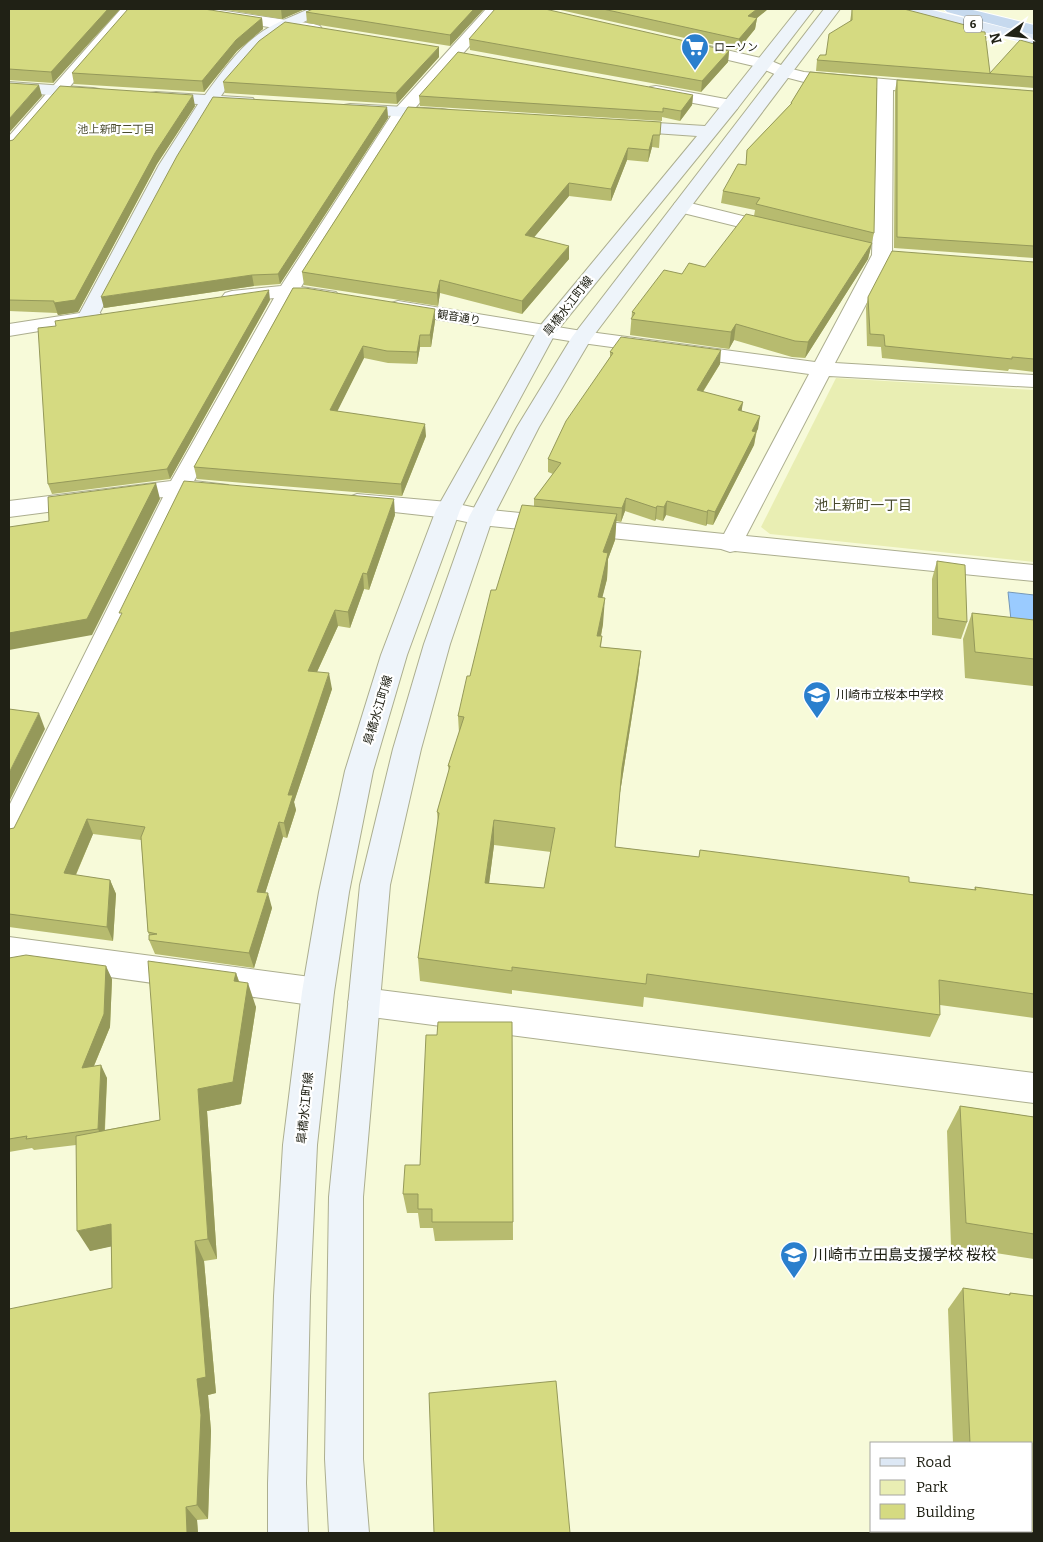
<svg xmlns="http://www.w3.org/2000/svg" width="1043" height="1542" font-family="Bitter,'Noto Sans JP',serif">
<rect width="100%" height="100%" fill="#f7fad9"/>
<path fill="#e9eeb3" d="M836,378L1034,390V562L770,534L761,527Z"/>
<path fill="#9acbff" stroke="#7598b9" d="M1008,592L1034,595V622L1011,620Z"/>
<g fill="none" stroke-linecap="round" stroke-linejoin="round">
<g stroke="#acae8f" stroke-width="2">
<path id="street" d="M121,9H137L15,150L9,151V136Z
M176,9H212L314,24L320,26L322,29L320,32L314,34L184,14L179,12Z
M486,9H502L409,115L301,287L336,292L339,296L336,300L329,302L294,298L194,481L228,485L232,490L228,495L220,497L187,495L23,834L19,842L9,845V806L163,497L9,517V501L171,481L274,298L232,303L225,301L222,297L225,293L232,291L281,286L396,108Z
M692,42L769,60L788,68L804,72L940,84L942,88L940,92L934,93L893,90L892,255L835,363L1034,375V387L829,376L746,536L1034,565V581L735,551L730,552L721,549L481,525L448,518L349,507L345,502L349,497L357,494L448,502L481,509L724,534L809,374L582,343L398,313L391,311L388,307L391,303L398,301L582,331L815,362L872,255L877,88L804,82L777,75L758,67L686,50L684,47L686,44Z
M656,86L731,100L737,101L739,105L737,109L731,110L650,95L648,91L650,87Z
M682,201L783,226L785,230L783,234L776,236L675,211L673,207L675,203Z
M93,311L100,313L103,317L100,321L9,336V324Z
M9,937L318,978L329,982L334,992L329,1002L318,1006L9,963Z
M364,988L1034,1073V1103L364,1016L353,1012L348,1002L353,992Z"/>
</g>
<g stroke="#acae8f" stroke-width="2">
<path id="secondary" d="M309,9H329L326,12C309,20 290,27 274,38C252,53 236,75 221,96L253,98L255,102L253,106L247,107L214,105L177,165L97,318L94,322L87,324L80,322L77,318L159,165L198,104L156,102L150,101L148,97L150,93L156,92L205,95C222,72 239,47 263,31C277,22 293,16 309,9Z
M798,9H814L737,109L556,332L460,510L407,655L373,771L349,892L334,992L317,1145L310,1296L306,1483L308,1533H268V1483L274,1296L283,1145L302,992L319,892L345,771L381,655L436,510L540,326L697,136L625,131L619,130L616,126L619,122L625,121L705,126Z
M824,9H840L591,339L539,427L493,517L450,644L421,749L390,885L363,1197V1459L369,1533H329L325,1459L329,1197L360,885L393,749L424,644L469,517L517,427L572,337Z
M9,82L93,88L99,89L101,93L99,97L93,98L9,92Z
M350,104L442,109L448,110L451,114L448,118L442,119L344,113L342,109L344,105Z"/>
</g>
<g stroke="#fff" stroke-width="2">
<path id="primary" d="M903,9H928L1034,35V45L906,12Z"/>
</g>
<g stroke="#fff" stroke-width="2">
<path id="highway" d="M944,9H969L1034,25V35L947,12Z"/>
</g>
<use href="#street" fill="#fff" fill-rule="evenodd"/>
<use href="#secondary" fill="#eef4fa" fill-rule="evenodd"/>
<use href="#primary" fill="#dde8f5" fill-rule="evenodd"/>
<use href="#highway" fill="#c6d9ee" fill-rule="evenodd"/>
</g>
<path fill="#b7bb6f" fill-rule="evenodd" d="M9,9H120L53,83L9,80Z
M221,9H305L282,19Z
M484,9L450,46L307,23L306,12Z
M556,9H768L757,18L755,29L738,50Z
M852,9L970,31L990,73L1034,44V88L816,71L817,60L825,55L850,21Z
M262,18L263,29L237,51L204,92L74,84L72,73Z
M469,39L729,51L728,62L701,92L470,50Z
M439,57L397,104L225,93L223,82Z
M810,72L874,233L868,259L805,358L792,357L734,340L729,349L630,335L632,312L682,274L705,267L754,216L755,210L721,203L723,191L746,165L747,150L790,105L791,103Z
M897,80L1034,91V259V258L894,248L895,91Z
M693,95L692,105L680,121L662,117V121L420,106L419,96Z
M195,106L157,164L78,312L58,315L57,313L9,311V141Z
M387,107L388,118L280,284L254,286L104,308Z
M408,107L660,135L659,148L652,147L648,162L627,160L611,201L569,196L534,237L569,259L522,314L440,293L438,306L304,285L302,272Z
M1034,262V372L1009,369L1008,371L882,358L881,347L867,346L866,308L868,297Z
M293,288L435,321L431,347H420L417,364L388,363L364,358L337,411L426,436L402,496L197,479L194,467Z
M270,300L170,479L52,494L48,484Z
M610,352L720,364L703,392L743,402L741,411L760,416L754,445L713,525L707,524L706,526L666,515L663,521L656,519L655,521L625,511L621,522L616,521L615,540L608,559L607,579L602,597L603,624L601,636H602L601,647L641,651L638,677L620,793L615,847L974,890L975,887L1034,895V1018L940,1005V1015L930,1037L644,997L643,1007L512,990V994L420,981L418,958L438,824L437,812L449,771L448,766L459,733L458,716L470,676L496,590L534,506V499L553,474L548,472V459L610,357ZM494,845L551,852L544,888L489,883Z
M395,515L369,590L364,589L350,628L338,626L317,672L332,689L294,802L296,810L287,838L283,837L265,893L272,908L254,968L155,954L149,940V935L148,932L141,840L93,834L76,875L110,880L116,894L113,941L9,927V829L14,828Z
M937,561L967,622L961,639L932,635V579Z
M972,613L1034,620V703L1033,686L965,678L963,639Z
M9,958L112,979L110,1027L94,1066L107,1078L105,1130L160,1120L236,973L239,981L256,1007L241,1104L207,1111L217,1259L204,1261L216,1393L208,1395L211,1431L208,1519L197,1520L198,1533H9L112,1288L111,1246L90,1251L76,1145L34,1150L32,1148L9,1152Z
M512,1022L513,1240L435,1241L433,1228H420L418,1213H407L403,1194L420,1165L437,1035Z
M960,1106L1034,1117V1259L951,1246L947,1131Z
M963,1288L1008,1295L1010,1293L1034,1296V1533H925V1531H1032V1443H953L948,1309Z"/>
<path fill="#95995a" d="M108,9H120L53,83L51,72Z
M281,9H305L282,19Z
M474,9H484L450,46V35Z
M757,9H768L757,18L755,29L738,50L739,39L748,16Z
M262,18L263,29L237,51L204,92L202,81L236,40Z
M439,47V57L397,104L396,93Z
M729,51L728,62L701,92L702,81Z
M39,85L42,96L9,133V119Z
M193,95L195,106L157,164L78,312L58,315L54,303L155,153Z
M693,95L692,105L680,121L681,111Z
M387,107L388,118L280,284L278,274Z
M653,135L652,147L648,162L649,150Z
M628,148L627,160L611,201V189Z
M569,183V196L525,248V235Z
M872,243L868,259L805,358L808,342Z
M569,246V259L522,314V301Z
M252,275L254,286L104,308L101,297Z
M440,280V293L438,306L437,293Z
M269,290L270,300L170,479L167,469Z
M435,309V321L431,347L430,335Z
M736,324L734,340L729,349L731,332Z
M420,335V347L417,364V352Z
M363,346L364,358L332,422L330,410Z
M721,350L720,364L695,404L697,390Z
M743,402L741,415L738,410Z
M760,416L758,429L750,444L752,431Z
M425,424L426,436L402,496L401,484Z
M756,432L754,445L713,525L715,512Z
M156,483L160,499L92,635L9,650V633Z
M626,498L625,511L621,522L622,508Z
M394,499L395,515L369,590L367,574Z
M667,501L666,515L663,521L664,507Z
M657,506L656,519L655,521L656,508Z
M708,510L707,524L706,526L707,512Z
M617,514L615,540L608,559L607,579L596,623L598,597L603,552Z
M363,573L364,589L350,628L348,612Z
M605,598L603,624L596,661L597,636Z
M335,610L338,626L310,687L308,671Z
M641,651L638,677L620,793L622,768Z
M329,673L332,689L294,802L296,810L287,838L284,823L288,795Z
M39,713L45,729L9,802V773Z
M87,819L93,834L70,888L64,873Z
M494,820V845L486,907L485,883Z
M279,822L283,837L261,906L257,892Z
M110,880L116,894L113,941L107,927Z
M268,893L272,908L254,968L249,953Z
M106,966L112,979L110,1027L88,1080L82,1068Z
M236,973L244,998L234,981Z
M248,983L256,1007L241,1104L207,1111L217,1259L208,1239L198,1089Z
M101,1065L107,1078L104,1141L98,1129Z
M111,1224L123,1244L90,1251L77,1231Z
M195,1241L204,1261L216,1393L208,1395L211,1431L208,1519L197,1505V1379Z
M186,1507L197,1520L198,1533H187Z"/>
<path fill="#d5da81" stroke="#95995a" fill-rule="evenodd" d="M9,9H108L51,72L9,69Z
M128,9H204L262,18L236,40L202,81L72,73Z
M313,9H474L450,35L306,12Z
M495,9H545L729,51L702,81L469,39Z
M603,9H757L748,16L757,18L739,39Z
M852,9H904L969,26L970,31L985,32L990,73L1020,40L1034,44V77L817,60L820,55H826L829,34L852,20Z
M285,22L439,47L396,93L223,82L259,41Z
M458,52L693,95L681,111L663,108V112L419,96Z
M810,72L877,78L874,233L756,204L760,198L723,191L738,164L746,165L747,150L792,103H791Z
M897,80L1034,91V246L897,237Z
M9,83L39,85L9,119Z
M60,86L193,95L155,153L75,300L54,303V301L9,300V141L13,140Z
M213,97L387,107L278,274L252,275L101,297L177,156Z
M408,107L661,122L660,135H653L649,150L628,148L611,189L569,183L525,235L569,246L522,301L440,280L437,293L302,272Z
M746,214L872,243L808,342L795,341L736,324L731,332L631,319L635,313L632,312L664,270L682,274L689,263L705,267Z
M892,251L1034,262V359L1012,357V359L885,346L884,335L870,334L868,297Z
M293,288H305L435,309L430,335H420L417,352L387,351L363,346L330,410L425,424L401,484L194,467Z
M269,290L167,469L48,484L38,328L56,326L55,321Z
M621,337L721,350L697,390L743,402L738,410L760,416L752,431L756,432L715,512L708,510L707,512L667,501L664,507L657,506L656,508L626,498L622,508L534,499L561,463L548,459L566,421L613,353L610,352Z
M184,481L394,499L367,574L363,573L348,612L335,610L308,671L329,673L288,795H293L284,823L279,822L257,892L268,893L249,953L149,940V935L157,934L148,932L141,837L145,827L87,819L64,873L110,880L107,927L9,914V829L14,828L122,613H119Z
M156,483L87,619L9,633V527L49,521L48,497Z
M522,505L617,514L603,552L608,553L598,597L605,598L597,636H602L600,647L641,651L622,768L615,847L699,857L700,850L909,877V882L976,890L975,887L1034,895V994L939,980L940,1015L647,974L646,984L512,967V971L418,958L439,813L437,812L450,766H448L464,717L458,716L467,676H470L491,590H496ZM494,820L555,828L544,888L485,883Z
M937,561L965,565L967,622L938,618Z
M972,613L1034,620V659L975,652Z
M9,709L39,713L9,773Z
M26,955L106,966L104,1014L82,1068L101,1065L98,1129L26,1139L27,1136L9,1139V958Z
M148,961L236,973L234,981L248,983L233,1082L198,1089L208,1239L195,1241L206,1377L197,1379L201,1415L197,1505L186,1507L187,1533H9V1309L112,1288L111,1224L77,1231L76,1136L160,1120Z
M438,1022H512L513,1222H432V1209H418V1194H403L405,1165H420L426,1035H437Z
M960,1106L1034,1117V1234L966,1223Z
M963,1288L1010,1295V1293L1034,1296V1533H942L941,1531H1032V1443H970Z
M556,1381L570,1533H434L429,1393Z"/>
<defs>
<g id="supermarket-pin" transform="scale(1.4375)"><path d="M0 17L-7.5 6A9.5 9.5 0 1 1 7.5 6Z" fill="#2a7fcd" stroke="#fff"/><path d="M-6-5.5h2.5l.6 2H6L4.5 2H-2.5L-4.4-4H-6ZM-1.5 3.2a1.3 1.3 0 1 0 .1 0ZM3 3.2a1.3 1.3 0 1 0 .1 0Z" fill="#fff"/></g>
<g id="school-pin" transform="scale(1.4375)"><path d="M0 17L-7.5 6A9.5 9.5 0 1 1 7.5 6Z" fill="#2a7fcd" stroke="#fff"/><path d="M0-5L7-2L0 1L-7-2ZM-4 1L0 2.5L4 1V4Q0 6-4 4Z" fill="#fff"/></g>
</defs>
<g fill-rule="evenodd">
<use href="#supermarket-pin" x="695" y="47"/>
<use href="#school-pin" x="817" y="695"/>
<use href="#school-pin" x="794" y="1255"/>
</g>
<g text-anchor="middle" stroke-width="4.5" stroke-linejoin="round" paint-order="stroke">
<rect fill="#fff" stroke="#63645b" stroke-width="1" x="964" y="15.5" width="18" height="17" rx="4"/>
<g font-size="11" font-weight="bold" fill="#202115">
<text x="973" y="28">6</text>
</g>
<g font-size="11" fill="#202115" stroke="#fff" text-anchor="start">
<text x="714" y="51">ローソン</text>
</g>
<g font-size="11" fill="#494b2f" stroke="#fff">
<text x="116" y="133">池上新町二丁目</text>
</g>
<g font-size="11" fill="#202115" stroke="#fff">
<text transform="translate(459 317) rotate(9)" y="4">観音通り</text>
</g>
<g font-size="12" fill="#202115" stroke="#fff">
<text transform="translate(568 306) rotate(-52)" y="4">皐橋水江町線</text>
<text transform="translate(378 710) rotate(-73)" y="4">皐橋水江町線</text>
<text transform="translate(305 1108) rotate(-84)" y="4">皐橋水江町線</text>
</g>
<g font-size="12" fill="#202115" stroke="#fff" text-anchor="start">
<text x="836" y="699">川崎市立桜本中学校</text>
</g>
<g font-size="14" fill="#494b2f" stroke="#fff">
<text x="863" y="510">池上新町一丁目</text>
</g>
<g font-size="15" fill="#202115" stroke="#fff" text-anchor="start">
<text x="813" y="1260">川崎市立田島支援学校 桜校</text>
</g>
</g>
<rect width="1043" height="1542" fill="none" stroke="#202115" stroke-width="20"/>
<rect x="870" y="1442" width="162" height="90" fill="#ffffff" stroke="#a6a6a1"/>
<rect x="880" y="1458" width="25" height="8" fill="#dde8f5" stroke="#a6a6a1"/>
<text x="916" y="1467" font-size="15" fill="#202115">Road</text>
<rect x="880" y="1480" width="25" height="15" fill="#e9eeb3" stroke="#a6a6a1"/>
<text x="916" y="1492" font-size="15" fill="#202115">Park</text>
<rect x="880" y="1504" width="25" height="15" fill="#d5da81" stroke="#a6a6a1"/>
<text x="916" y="1517" font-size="15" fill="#202115">Building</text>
<g transform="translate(1008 35) rotate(255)" stroke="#ffffff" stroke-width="4" paint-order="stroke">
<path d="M0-4L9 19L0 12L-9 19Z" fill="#202115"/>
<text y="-8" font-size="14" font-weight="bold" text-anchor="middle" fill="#202115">N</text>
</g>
</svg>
